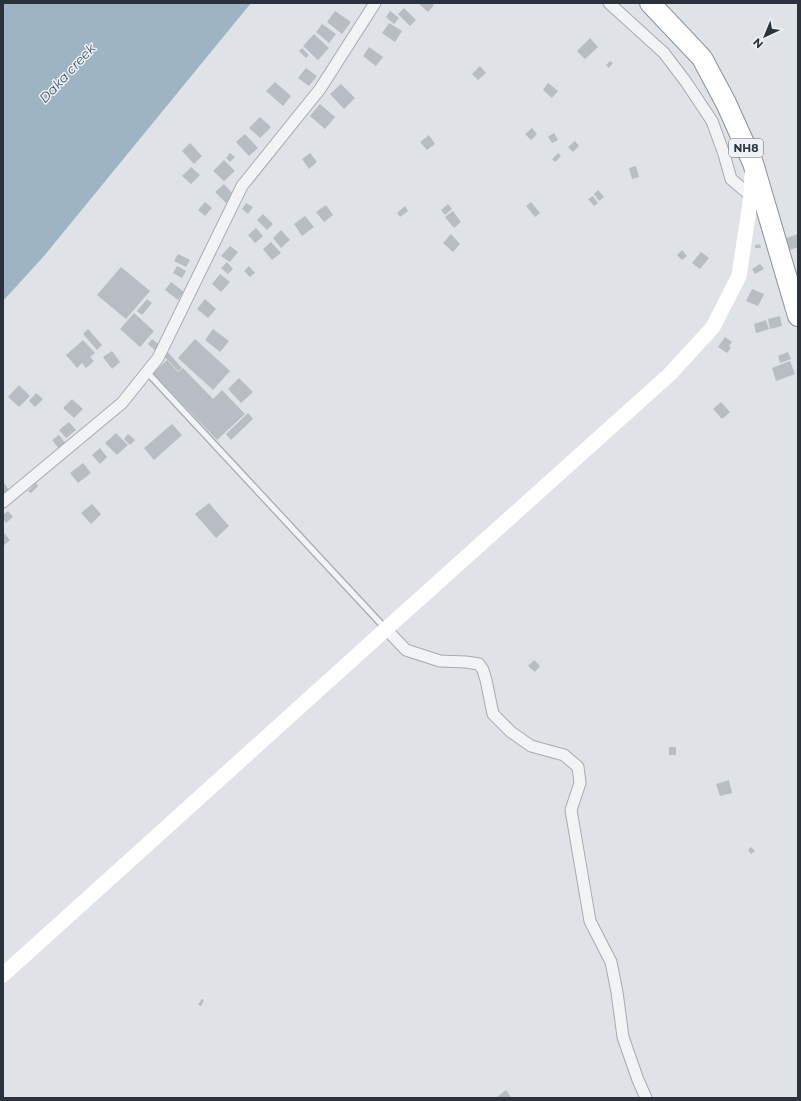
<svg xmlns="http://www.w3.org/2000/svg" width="801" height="1101" font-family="Montserrat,sans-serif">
<rect width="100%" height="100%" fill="#dfe3e7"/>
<path fill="#9eb4c3" d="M3,3H251L44,256L3,301Z"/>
<path fill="#b7bdc3" d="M418,3H431L434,5L428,12Z
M404,8L416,20L410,26L398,14Z
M335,11L351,22L342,34L327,22Z
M390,11L399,18L394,24L386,17Z
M389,23L402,31L395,42L382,33Z
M322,24L336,34L329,43L316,32Z
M314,34L329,48L318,60L303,46Z
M590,38L598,47L585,59L577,51Z
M369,47L383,57L376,66L363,56Z
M302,48L309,55L306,58L299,51Z
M610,61L613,63L609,68L606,65Z
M480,66L486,73L478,80L472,74Z
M306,68L317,76L309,86L298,78Z
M275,82L291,96L283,106L266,91Z
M548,83L558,91L552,98L543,90Z
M341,84L355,98L344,109L330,94Z
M320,104L335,117L325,129L310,116Z
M260,117L271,127L260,138L249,128Z
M532,128L537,134L531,140L525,134Z
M554,133L558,140L552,143L548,137Z
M245,134L258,148L249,156L236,142Z
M429,135L435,144L427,150L420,142Z
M575,141L579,146L573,152L568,147Z
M190,143L202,156L194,164L182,151Z
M230,153L235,157L230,162L226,158Z
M310,153L317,162L309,169L302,159Z
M558,153L561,156L555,162L552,159Z
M224,160L235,171L224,181L213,171Z
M636,166L639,177L632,179L629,168Z
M191,167L200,175L191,184L182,176Z
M224,184L234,195L226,203L215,192Z
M598,190L604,197L599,201L594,194Z
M593,196L598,203L594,206L588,199Z
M205,202L212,208L205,216L198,210Z
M531,202L540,213L535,217L526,206Z
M246,203L253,207L248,214L242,209Z
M448,204L452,209L445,215L441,210Z
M326,205L333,215L324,222L316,212Z
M405,206L408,211L400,217L397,213Z
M453,211L461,222L454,228L445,217Z
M263,214L273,224L267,230L257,220Z
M305,216L314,227L302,236L294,224Z
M256,228L263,236L255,243L248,235Z
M281,230L290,240L281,248L273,238Z
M451,234L460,244L453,252L443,243Z
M798,234V247L790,250L786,238Z
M271,242L281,253L272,260L263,249Z
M760,244L761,248H755V245Z
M230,246L238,252L230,262L221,256Z
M682,250L687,256L682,260L677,255Z
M701,252L709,258L700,269L692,263Z
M178,254L190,260L186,267L174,261Z
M227,262L233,269L228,274L221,268Z
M760,264L764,269L755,274L752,269Z
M177,266L186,271L182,278L173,273Z
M249,266L255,273L250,277L244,271Z
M121,267L150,291L126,319L97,295Z
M220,274L230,282L221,292L212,284Z
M171,282L184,292L178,300L165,290Z
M752,289L764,294L758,306L746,301Z
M147,299L152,303L142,315L137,311Z
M205,299L216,309L208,318L197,309Z
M134,313L154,331L140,347L120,329Z
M780,316L782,326L770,329L768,319Z
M766,320L769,329L756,333L754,324Z
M88,329L102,345L97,350L83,334Z
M213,329L229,341L220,352L205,340Z
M725,337L732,342L729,346L731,348L727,353L718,347Z
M152,339L162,347L157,352L148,344Z
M195,339L230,371L213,390L178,358Z
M83,340L95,353L90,357L94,361L86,368L82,363L77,368L66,355Z
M166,350L182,368L178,371L162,354Z
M112,351L120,362L112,369L103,357Z
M788,352L791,359L780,363L778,356Z
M167,360L178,372L183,368L213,399L222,390L245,414L217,440L153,373Z
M790,361L795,374L776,381L772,368Z
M239,378L253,392L241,403L228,389Z
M19,385L30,396L19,407L8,397Z
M36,393L43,399L35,407L29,401Z
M72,399L83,409L74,418L63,408Z
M721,402L730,412L722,419L713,409Z
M248,413L253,419L231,440L226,434Z
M69,422L76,430L66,438L59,430Z
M172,424L182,435L154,460L144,448Z
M116,433L128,445L117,455L105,443Z
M128,434L135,440L130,445L124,439Z
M59,435L67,445L60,450L52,440Z
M100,448L107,457L100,464L92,455Z
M83,463L91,473L78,483L70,473Z
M4,483L9,490L3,495V484Z
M36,483L38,486L31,493L28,491Z
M209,503L229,526L216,538L195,514Z
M92,504L101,514L91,524L81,513Z
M8,511L13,517L6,523L3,519V515Z
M3,532L10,540L3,546Z
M534,660L540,666L535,672L528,666Z
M669,747H676V755H669Z
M729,780L732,793L720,796L716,784Z
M751,847L755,851L751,854L748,850Z
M202,999L204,1000L201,1006L198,1005Z
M506,1090L511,1097L510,1098H496Z"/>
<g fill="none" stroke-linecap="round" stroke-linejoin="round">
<g stroke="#a5abb0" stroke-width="8">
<path id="lane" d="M147,372L385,628"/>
</g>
<g stroke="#a5abb0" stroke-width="13">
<path id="street" d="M609,3L664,53L686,82L712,121L724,154L731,179L751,196
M3,502L122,403L158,358L242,186L320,89L375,3
M386,629L406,650L440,661L466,662L479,664L483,670L486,680L493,714L511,732L531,746L564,755L578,767L580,783L571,810L590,921L611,962L617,992L623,1037L638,1080L646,1098"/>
</g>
<g stroke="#88929c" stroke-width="22">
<path id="highway" d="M650,3L702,58L726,103L753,163L798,316"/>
</g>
<use href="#lane" stroke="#f1f3f5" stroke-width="5.5"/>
<use href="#street" stroke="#f1f3f5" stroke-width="11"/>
<path stroke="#fff" stroke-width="15" d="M3,975L386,629L670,374L713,327L739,276L751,196L752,173"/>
<use href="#highway" stroke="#fff" stroke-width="20"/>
</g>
<g text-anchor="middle" stroke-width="3" stroke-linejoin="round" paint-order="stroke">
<rect fill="#eef2f4" stroke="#656c73" stroke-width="1" x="729" y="139" width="34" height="18" rx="3"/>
<g font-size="11" font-weight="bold" fill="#2a333c">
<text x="746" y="152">NH8</text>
</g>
<g font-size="13" font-style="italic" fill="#39556b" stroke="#eef2f4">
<text transform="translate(67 73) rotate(-47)" y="5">Daka creek</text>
</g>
</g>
<rect width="801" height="1101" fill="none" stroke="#2a333c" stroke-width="8"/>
<g transform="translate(765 36) rotate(224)" stroke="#eef2f4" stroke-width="3" paint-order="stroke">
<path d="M0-3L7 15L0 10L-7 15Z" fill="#2a333c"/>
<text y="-6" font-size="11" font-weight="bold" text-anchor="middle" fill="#2a333c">N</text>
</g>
</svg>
